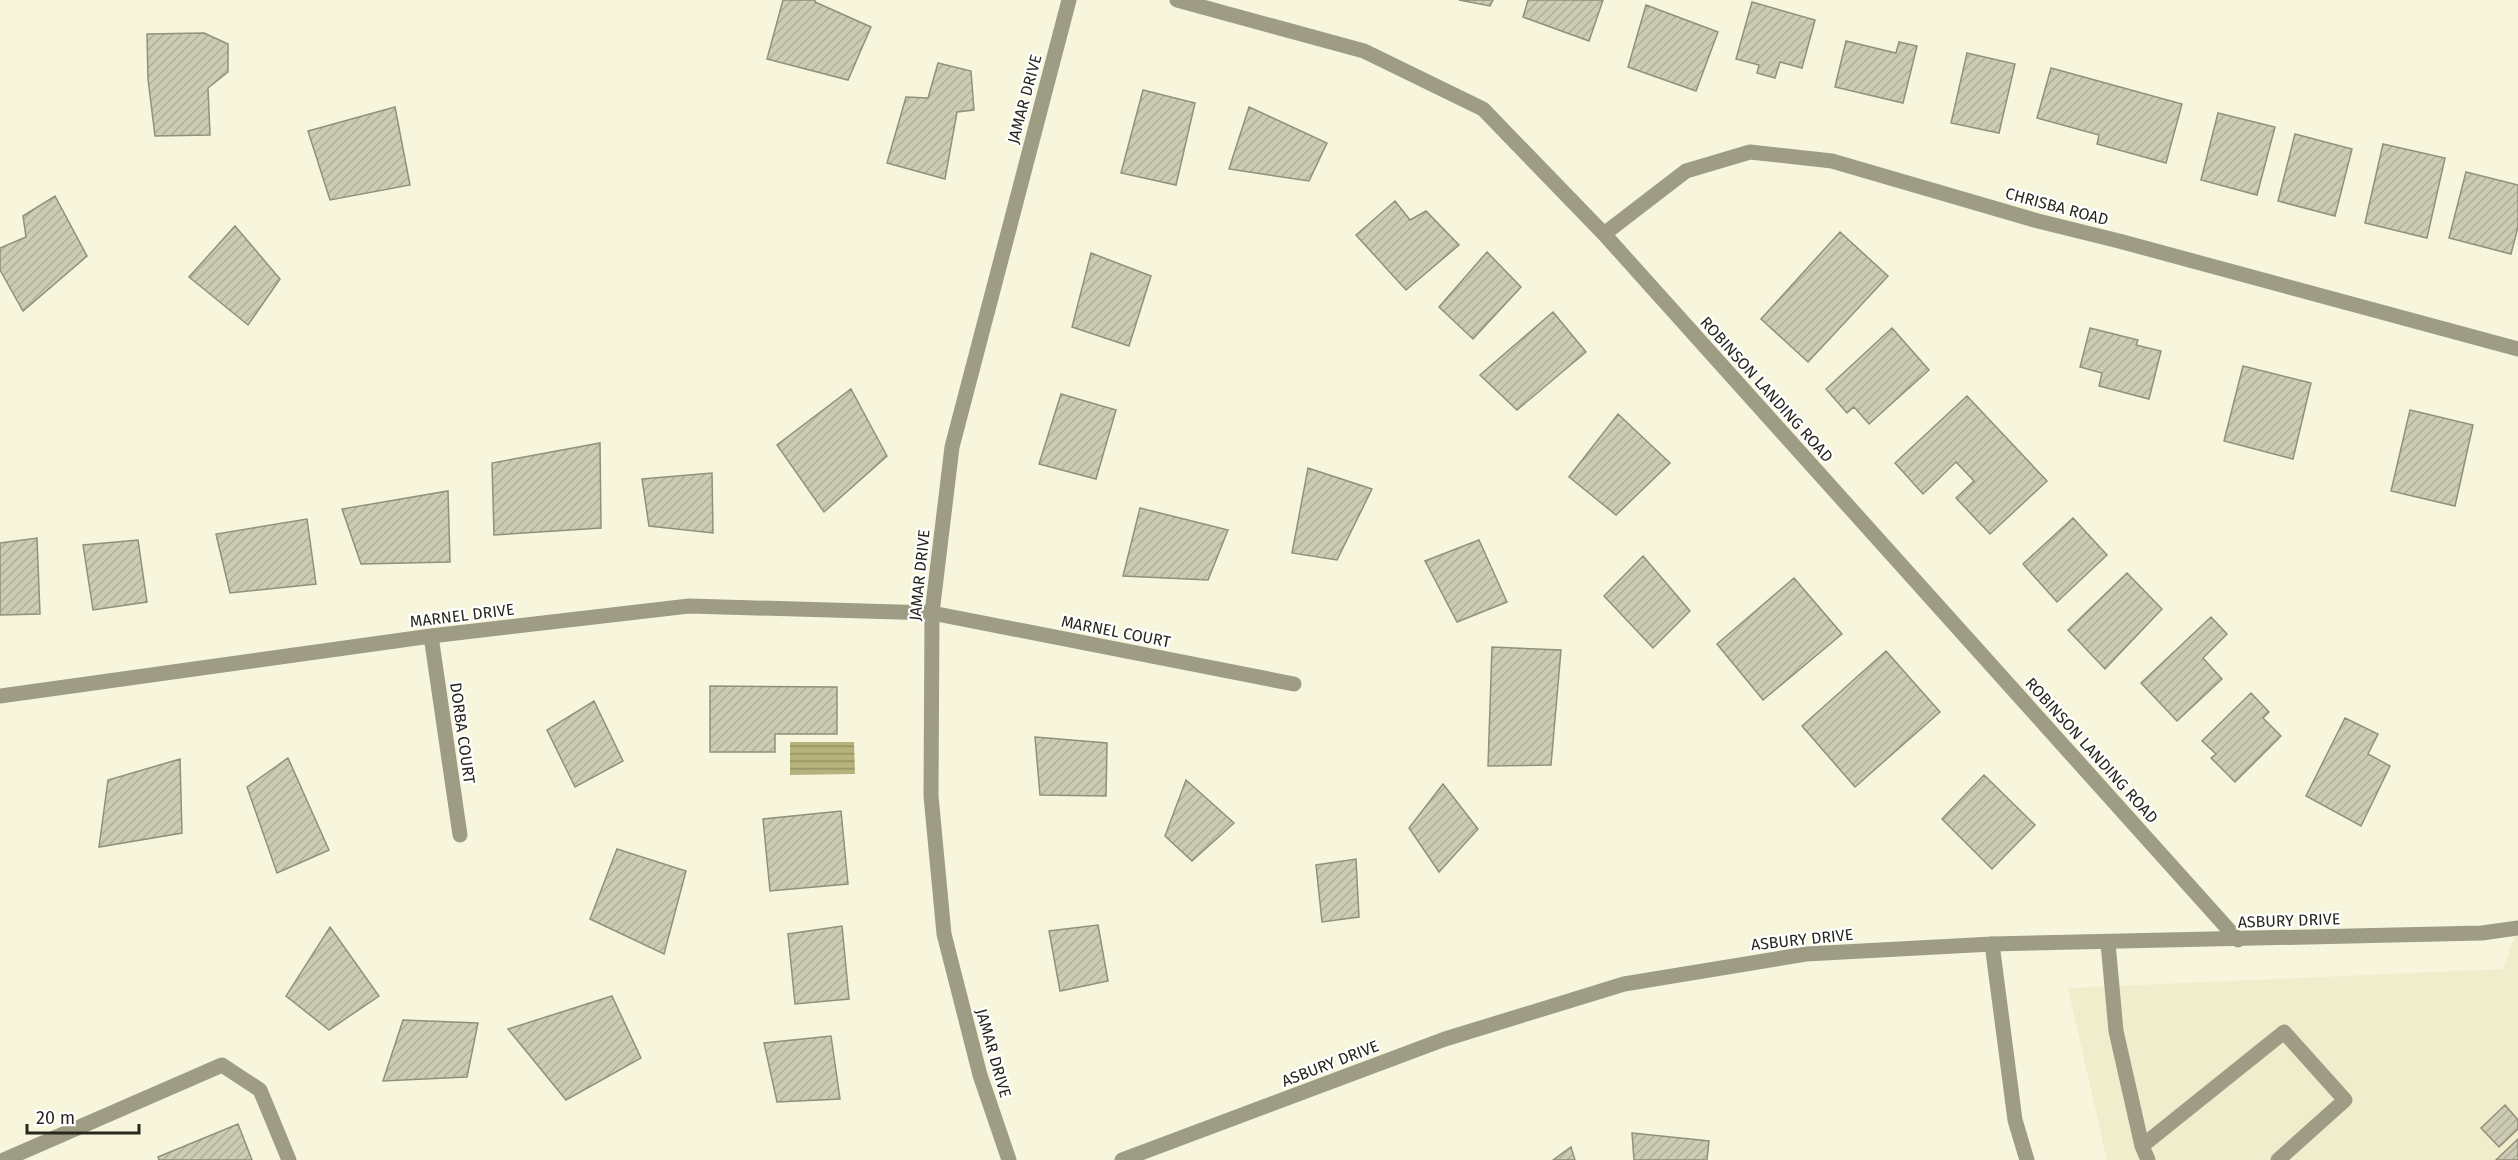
<svg xmlns="http://www.w3.org/2000/svg" width="2518" height="1160" font-family="'Fira Sans',sans-serif">
<defs>
<pattern id="water-rules" width="6" height="5" patternUnits="userSpaceOnUse" patternTransform="scale(1.5)"><rect width="6" height="5" fill="#b6b27b"/><path d="M0 2.5h6" fill="none" stroke="#949164"/></pattern>
<pattern id="building-hatch" width="6" height="6" patternUnits="userSpaceOnUse" patternTransform="scale(1.5)"><rect width="6" height="6" fill="#cdcbb3"/><path d="M-1 1l2-2M0 6l6-6M5 7l2-2" fill="none" stroke="#b0ae9a"/></pattern>
</defs>
<rect width="100%" height="100%" fill="#f7f6dd"/>
<path fill="#efedcc" d="M2518,927V1160H2107L2068,988L2503,969Z"/>
<path fill="url(#water-rules)" d="M790,742H854L855,774L790,775Z"/>
<path fill="url(#building-hatch)" stroke="#919079" stroke-width="1.5" d="M783,0H815V2L871,27L848,80L767,59Z
M1459,0H1493L1490,6Z
M1528,0H1603L1589,41L1523,17Z
M1752,2L1815,20L1802,68L1780,62L1775,78L1757,73L1759,65L1736,59Z
M1646,5L1718,32L1696,91L1628,67Z
M204,33L228,44V72L208,88L210,135L155,136L148,79L147,34Z
M1846,41L1896,53L1899,42L1917,46L1903,103L1835,87Z
M1967,53L2015,64L1999,133L1951,123Z
M938,63L971,71L974,110L957,112L945,179L887,163L906,97L928,98Z
M2051,68L2182,104L2166,163L2097,144L2099,135L2037,118Z
M1143,90L1195,103L1176,185L1121,173Z
M395,107L410,185L330,200L308,131Z
M1249,107L1327,143L1309,181L1229,169Z
M2218,113L2275,127L2257,195L2201,180Z
M2295,134L2352,149L2335,216L2278,201Z
M2383,144L2445,158L2427,238L2365,223Z
M2466,172L2518,185V227L2511,254L2449,238Z
M55,196L87,256L23,311L0,270V248L26,237L23,216Z
M1395,201L1410,220L1426,211L1459,245L1406,290L1356,235Z
M235,226L280,279L248,325L189,277Z
M1840,232L1888,276L1808,362L1761,319Z
M1487,252L1521,287L1473,339L1439,307Z
M1091,253L1151,276L1129,346L1072,327Z
M1553,312L1586,352L1517,410L1480,375Z
M1892,328L1929,370L1869,424L1854,407L1847,413L1826,389Z
M2090,328L2138,340L2136,345L2161,351L2149,399L2099,386L2102,373L2080,367Z
M2243,366L2311,383L2293,459L2224,441Z
M851,389L887,456L824,512L777,445Z
M1061,394L1116,410L1096,479L1039,464Z
M1967,396L2047,481L1990,534L1956,498L1974,481L1956,462L1923,494L1895,463Z
M2410,410L2473,425L2455,506L2391,491Z
M1618,414L1670,463L1616,515L1569,477Z
M600,443L601,528L494,535L492,463Z
M1308,468L1372,489L1337,560L1292,553Z
M712,473L713,533L649,526L642,479Z
M448,491L450,562L361,564L342,509Z
M1140,508L1228,530L1208,580L1123,576Z
M2073,518L2107,555L2057,602L2023,564Z
M307,519L316,584L230,593L216,534Z
M37,538L40,614L0,615V543Z
M138,540L147,602L93,610L83,545Z
M1479,540L1507,602L1457,622L1425,561Z
M1643,556L1690,611L1653,648L1604,596Z
M2127,573L2162,609L2105,669L2068,630Z
M1794,578L1842,634L1763,700L1717,644Z
M2211,617L2227,634L2203,658L2222,679L2177,721L2141,683Z
M1492,647L1561,650L1551,765L1488,766Z
M1886,651L1940,712L1855,787L1802,726Z
M710,686L837,687V734H775V752H710Z
M2251,693L2269,712L2263,718L2281,736L2235,782L2211,758L2216,754L2202,741Z
M594,701L623,761L575,787L547,730Z
M2345,718L2378,734L2368,754L2390,766L2361,826L2306,796Z
M1035,737L1107,743L1106,796L1040,795Z
M288,758L329,850L277,873L247,787Z
M180,759L182,833L99,847L108,780Z
M1984,775L2035,825L1992,869L1942,819Z
M1186,780L1234,823L1192,861L1165,836Z
M1443,784L1478,829L1439,872L1409,828Z
M841,811L848,884L770,891L763,819Z
M617,849L686,871L664,954L590,919Z
M1356,859L1359,917L1322,922L1316,865Z
M1098,925L1108,981L1060,991L1049,931Z
M842,926L849,999L795,1004L788,934Z
M330,927L379,996L329,1030L286,996Z
M612,996L641,1058L566,1100L508,1029Z
M403,1020L478,1023L467,1077L383,1081Z
M831,1036L840,1099L777,1102L764,1043Z
M2505,1105L2518,1120V1129L2499,1147L2481,1128Z
M238,1124L252,1160H159L158,1157Z
M1632,1133L1709,1141L1707,1160H1634Z
M2518,1139V1160H2496Z
M1571,1147L1575,1160H1553Z"/>
<g fill="none" stroke-linecap="round" stroke-linejoin="round">
<path stroke="#9e9c85" stroke-width="15" d="M2108,943L2116,1031L2142,1146L2148,1160
M1992,944L2015,1120L2027,1160
M2142,1146L2284,1032L2345,1100L2278,1160
M4,1160L222,1065L260,1090L289,1160"/>
<path stroke="#9e9c85" stroke-width="15" d="M1177,0L1364,51L1483,109L1604,234L2238,940
M1604,234L1686,171L1750,152L1832,161L2038,221L2119,241L2518,349
M431,636L460,835
M0,696L431,636L689,606L932,613L1294,684
M1009,1160L980,1075L944,934L931,796L932,613L952,447L1069,0"/>
<path stroke="#9e9c85" stroke-width="15" d="M1122,1160L1445,1039L1624,984L1806,954L1992,944L2482,933L2518,928"/>
</g>
<g text-anchor="middle" stroke-width="4.5" stroke-linejoin="round" paint-order="stroke">
<g font-size="16" fill="#28271e" stroke="#fff">
<text transform="translate(1024 99) rotate(-75)" y="6">JAMAR DRIVE</text>
<text transform="translate(2057 206) rotate(15)" y="6">CHRISBA ROAD</text>
<text transform="translate(1767 389) rotate(48)" y="6">ROBINSON LANDING ROAD</text>
<text transform="translate(919 575) rotate(-84)" y="6">JAMAR DRIVE</text>
<text transform="translate(462 615) rotate(-7)" y="6">MARNEL DRIVE</text>
<text transform="translate(1116 631) rotate(11)" y="6">MARNEL COURT</text>
<text transform="translate(463 733) rotate(82)" y="6">DORBA COURT</text>
<text transform="translate(2092 750) rotate(48)" y="6">ROBINSON LANDING ROAD</text>
<text transform="translate(2289 920) rotate(-2)" y="6">ASBURY DRIVE</text>
<text transform="translate(1802 939) rotate(-6)" y="6">ASBURY DRIVE</text>
<text transform="translate(994 1053) rotate(74)" y="6">JAMAR DRIVE</text>
<text transform="translate(1330 1063) rotate(-21)" y="6">ASBURY DRIVE</text>
</g>
</g>
<path d="M27 1124v9h112v-9" fill="none" stroke="#28271e" stroke-width="3"/>
<text x="36" y="1124" font-size="18" fill="#28271e" stroke="#ffffff" stroke-width="4.5" paint-order="stroke">20 m</text>
</svg>
